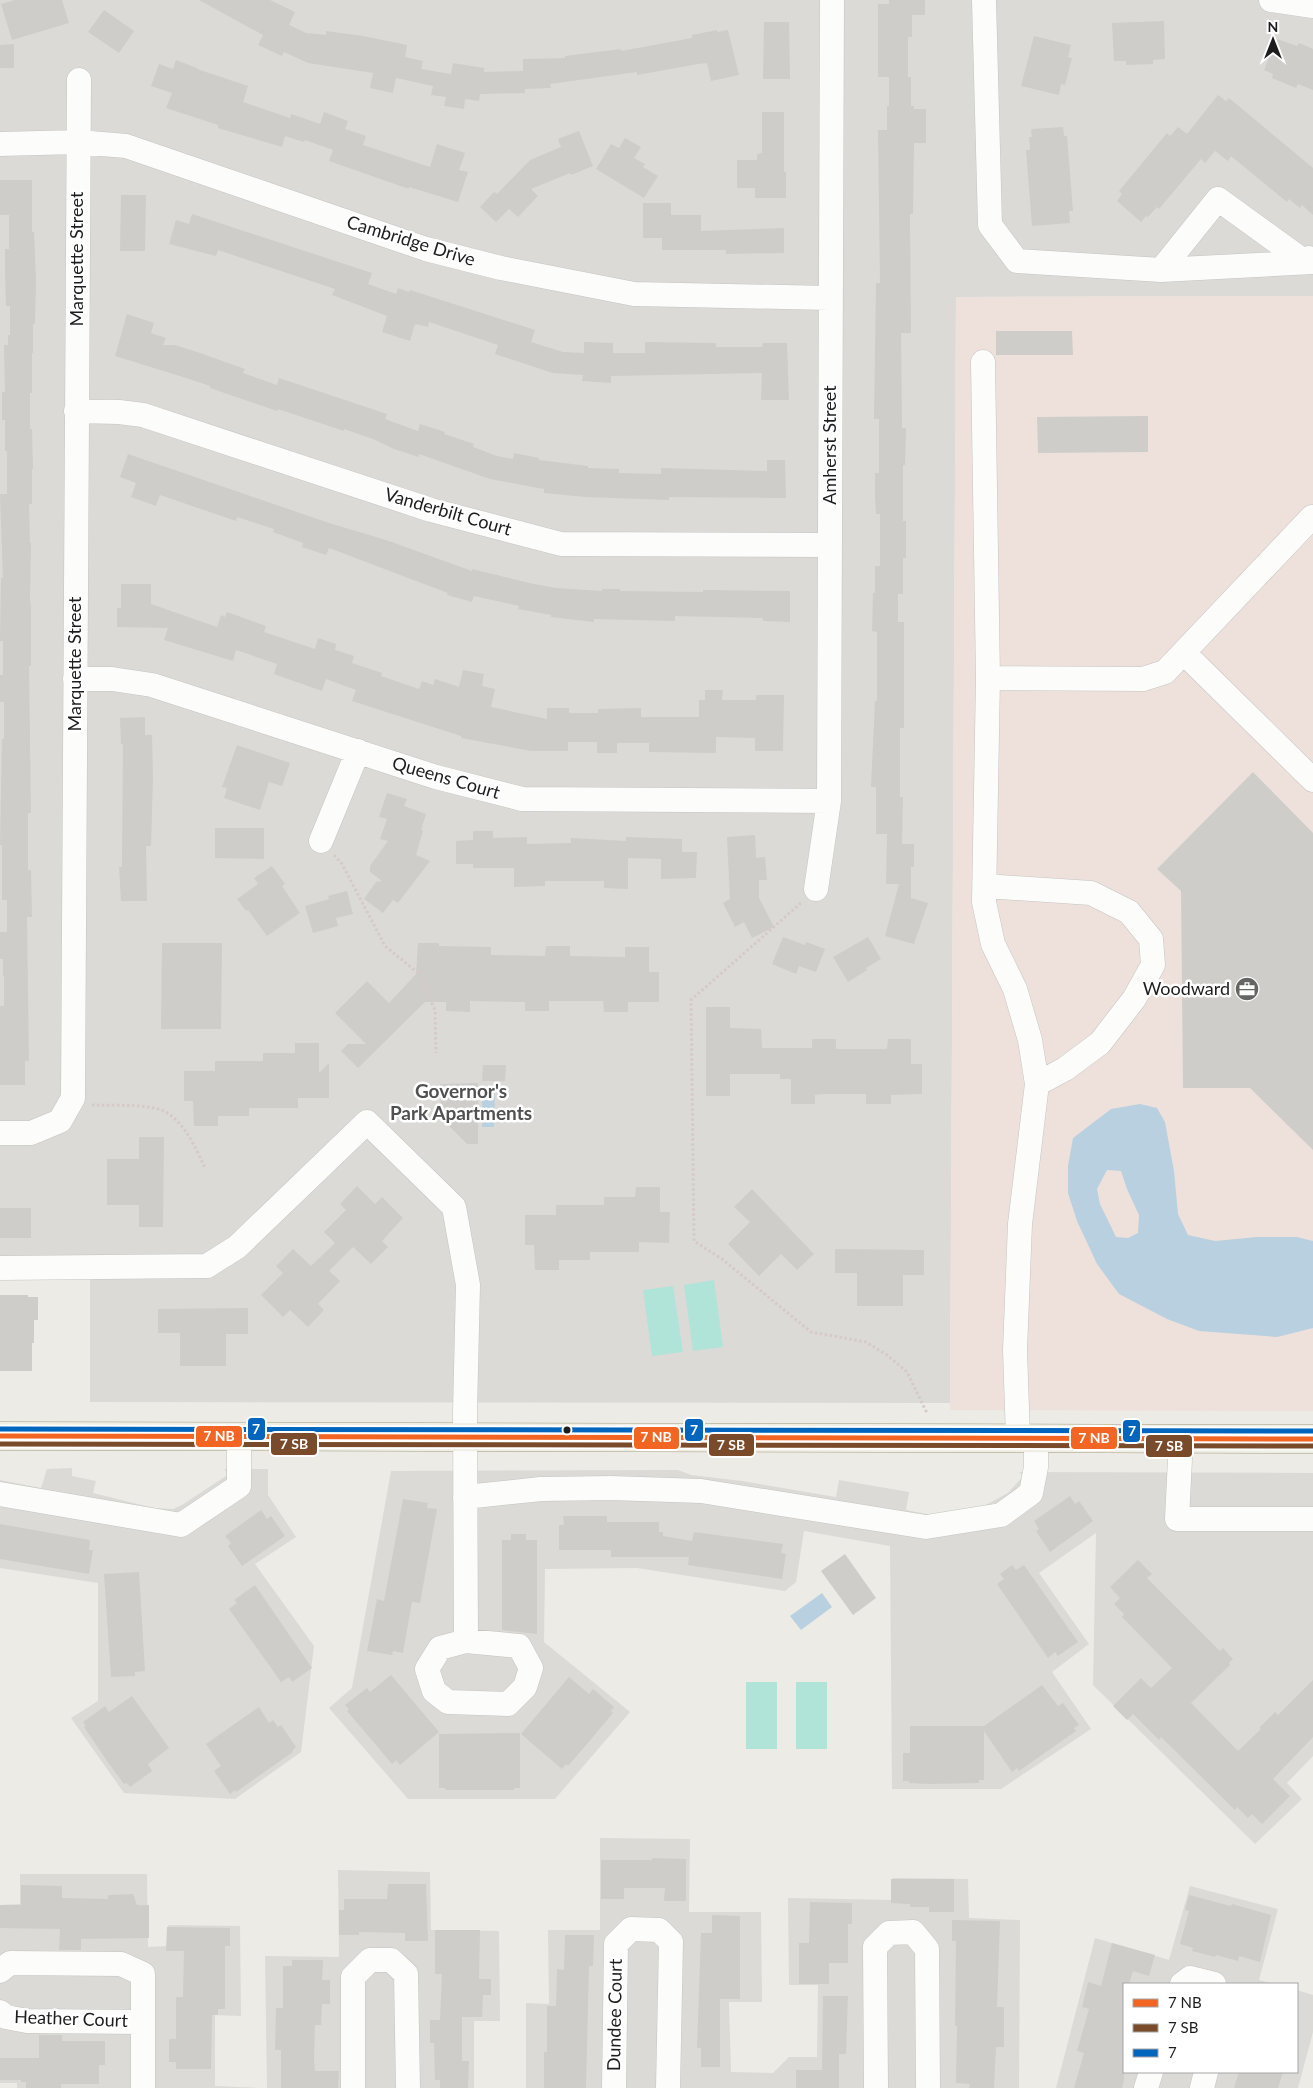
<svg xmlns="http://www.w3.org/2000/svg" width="1313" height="2088" font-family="Lato,sans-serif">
<rect width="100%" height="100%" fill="#ecebe6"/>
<path fill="#dbdad7" d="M0,0H1313V296L956,297L950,1403L90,1402V1258L0,1256Z
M72,1468V1476L96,1481L93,1493L154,1508L173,1509L182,1505L226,1476V1471L224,1469H268V1495L296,1537L255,1564L314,1646L301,1752L235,1799L124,1793L71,1718L98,1701V1583L0,1568V1480L41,1488L47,1469Z
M678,1470L691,1475L742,1481L836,1497L839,1480L909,1492L906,1510L932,1515L980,1508L1008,1493L1023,1476L1019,1472L1313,1473V1756L1287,1783L1302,1799L1255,1844L1093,1685L1096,1533L1039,1573L1089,1644L1052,1672L1091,1729L1001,1789H892L890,1546L804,1531L796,1582L785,1591L637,1568L545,1569L544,1642L630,1712L555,1799H408L329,1708L352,1688L391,1471Z
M600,1838L690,1839L689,1912H761L762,2002H729L731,2072L773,2073L789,2057H817L818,1985H789L788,1898L893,1900V1878L968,1879L969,1918L1020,1920L1019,2088H526V2003L549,2004L548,1930H600Z
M338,1870L430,1872L431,1930L499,1931L500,2021H474V2088H267L265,1956L339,1957Z
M20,1874H147L148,1947L167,1946L168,1925L240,1926L241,2016L215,2015V2086L262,2088H17V2083H0V1905L20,1904Z
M1190,1886L1278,1909L1259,1980L1275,1984H1124V2072H1297V1990L1313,1995V2032L1298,2088H1056L1095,1938L1169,1960Z"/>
<path fill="#eee1db" d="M1313,296V1411L950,1410L956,297Z"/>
<path fill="#b1e4d8" d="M714,1280L723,1347L693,1351L684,1285Z
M673,1286L683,1352L652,1356L643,1290Z
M746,1682H777V1749H746Z
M796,1682H827V1749H796Z"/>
<path fill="#b9d0e0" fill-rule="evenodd" d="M482,1091H495L494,1127H482Z
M1140,1104L1157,1108L1165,1122L1174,1171L1178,1214L1188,1235L1215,1241L1257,1237H1297L1313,1241V1328L1277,1337L1199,1331L1167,1319L1119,1294L1097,1264L1077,1221L1068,1193V1166L1073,1138L1111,1109ZM1107,1170L1121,1171L1127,1189L1139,1215L1138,1233L1128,1238L1116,1237L1100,1204L1097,1189Z
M822,1593L832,1607L801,1630L790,1616Z"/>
<path fill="#cecdc9" d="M15,0H62L69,23L12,40L1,4Z
M199,0H270L295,12L289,25L306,33L326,35V31L363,36L407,45L405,57L423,61L421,69L451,74L453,63L484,68V72L523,71V59L565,58V56L621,49V51L692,38V35L717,30V32L728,30L739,75L711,81L707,63L698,64L637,75V72L550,84L551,88L525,89V93L480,94L479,101L465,99L464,109L444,106L446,97L431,95L433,86L396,78L393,93L370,88L373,73L308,63L284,52L282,56L258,45L263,35Z
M889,0H925V15H912V37H908V77H911V106H914V109H926V143H914L913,214H910L911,333H901L902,428H906L905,465H903V521H906V558H903V594H898V622H904V728H900V797H903L902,844H914V867H911V898L928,903L914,944L885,936L899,884H886L887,834H876V787H871L875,701H877V632L872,631L873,593H875V566H880V514H876L875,498V473H879V419H874L876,283H880L878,130H887V106H889V77H878V4H889Z
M104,10L134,31L119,53L88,32Z
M1164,21L1165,59L1153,60V64L1126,65V61H1114L1112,23Z
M764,22H789L790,79H763Z
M1034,36L1071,45L1068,57L1072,58L1065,85L1061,84L1059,95L1021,86Z
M1277,39L1297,46L1299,43L1313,49V90L1298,84L1296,88L1272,78L1273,74L1264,70Z
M14,44V68H0V45Z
M176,60L197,68V69L248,86L243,102L290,118L291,114L320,124L324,112L348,121L345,129L366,136L363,145L430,167L437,144L465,153L459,170L468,172L458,202L409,187V189L329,161L333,150L305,140L304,142L285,136L282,147L218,128V125L166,108L172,93L151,86L159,64L173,69Z
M1218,95L1226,101L1229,98L1313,168V215L1302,205L1300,208L1289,199L1287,202L1231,156L1228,161L1215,151L1205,163L1201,159L1159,209L1157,207L1148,217L1146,216L1141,222L1117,201L1122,194L1119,191L1167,133L1170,136L1178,127L1187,134Z
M762,112H784V172H786V198H755V188H737V160H757V154L762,153Z
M1063,127L1064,136H1067L1073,211H1069L1070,223L1032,226L1026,150H1030L1029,137H1032L1031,129Z
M579,131L593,166L571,175L570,173L531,189L538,196L518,217L509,209L496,222L480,207L494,192L497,194L530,160L561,147L558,139Z
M625,138L641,147L634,158L645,164L643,167L658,176L644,198L596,169L611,144L619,148Z
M0,180H32V232H34L36,280L35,324H33V353H32V393H30V429H32L33,469H32V504H29L30,543H31L30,600L31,605V666H29L31,813H28V870H31L32,917H27L29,1061H25V1085H0V1006H4V976H3V959H0V932H7V900H2V845H0L2,739H4V702H0V675H3V641H0L1,578H3L0,494H7V451H5V420H2V392H5L4,345H8V335H10V306H6L5,272V249H9V215H0Z
M121,195H146L145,251H120Z
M643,203H671V215H701V231L784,228V253L726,254V250H662V238H643Z
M192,214L372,273L368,284L396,294L398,288L409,292L410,290L535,330L531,342L563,352L584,353V342L613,343V353H645V342L716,343V347H762L763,343H787L789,400H761L762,373L611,376V383L582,381L583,375L553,373L495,354L498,345L429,322L428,327L415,324L410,341L382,332L387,316L332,295L335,289L218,250L216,256L169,244L176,220L189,224Z
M127,314L154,323L151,333L166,338L163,345H175L200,353L245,369L243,373L277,385L279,378L387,414L385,419L418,431L420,424L445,432L444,434L474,444L473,447L497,456L513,459L514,453L539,458V460L588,466V468L619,469V473L661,474V468L767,471V460H785L786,498L669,497V500L585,497L544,493V489L490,479L419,454V457L394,449L373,439L344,429V431L278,409L277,411L210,388V386L183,377L115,356Z
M996,331H1072L1073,355H996Z
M1148,416V452L1038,453L1037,417Z
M128,454L329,523L386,540L472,571V569L529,583L556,588L602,591V589H620V591L703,592V590L790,591V622L763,621V618L675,616V621L594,619V622L551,617V615L518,609L519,606L474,596L472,602L447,595L448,593L329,548L326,555L302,547L303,543L273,532L274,529L237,517L236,521L160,495L156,506L131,497L136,483L120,477Z
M121,584H151V604L217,627L221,615L225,617L227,612L266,626L264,632L315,649L318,638L336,644L335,650L354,656L352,663L382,673L381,676L419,689L422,681L433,685L435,679L459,687L463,670L484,674L482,686L495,689L491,707L547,719V708H569V713H598V709L641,708V717H699V700H705V690H723L722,700H756V695H784L783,751H755V738L716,737V753H714L649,752V743H617V753H597V742H568V751H531L461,738V736L352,701L356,690L326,679L322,691L274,674L277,664L236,650L233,661L164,640L168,628L117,627V608H121Z
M145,717V735H152L153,777L151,846H146L147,901H121L119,867H122L123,744H121L120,718Z
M237,745L290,763L282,786L269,782L260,810L224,798L227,788L222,787Z
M1253,772L1313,833V1150L1250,1088H1183L1181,891L1157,869Z
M387,793L407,799L404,806L426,814L421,830L423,831L416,855L430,861L398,903L393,900L383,913L364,899L376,882L382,881L370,872V866L388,841L380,839L387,819L379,817Z
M215,828H264V859L215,858Z
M473,831H493V838L527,837V844L571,843V838L626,841V837L682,839V852H697L696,878L661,879V859L628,858V889L604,888V881H545V886L514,887V868H473V864H456V841L473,840Z
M755,835L756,858L765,857L767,880H759V898L774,927L752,938L744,922L735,927L723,903L730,899L727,837Z
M272,866L285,884L282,886L300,913L267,936L248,910L246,911L237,899L258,884L254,878Z
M347,891L353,914L336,918L338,926L313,933L305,906L329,899L328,896Z
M783,937L805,945L806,942L825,949L816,972L799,966L796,974L772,964Z
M868,937L881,959L866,968L867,970L848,982L833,957Z
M162,943H222L221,1029H161Z
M418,943H439V946L491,947V955L545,956L546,946H570V956L625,957V947H649V972H659V1002H628V1012H604L603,1001H549V1011H525V1002L470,1001V1012L446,1011V1002H425L358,1068L341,1051L348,1044H366L335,1013L367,981L389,1003L416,974Z
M706,1007H730V1028L761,1029L762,1048H812V1039H836V1049H887L888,1039H911V1064H922V1094L891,1095V1104H866V1094H824L815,1095V1104H791V1079H780V1074H730V1096H706Z
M295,1043H319V1073L329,1063V1098H298V1108H249V1116H218V1126H194L193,1101H184V1071H215V1061H263V1053H295Z
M483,1065H506L505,1081H482Z
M478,1083V1144H467L450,1127V1119H441L440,1084Z
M139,1137H164L163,1227H139V1205H107V1159H139Z
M357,1186L375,1204L382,1197L403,1218L382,1241L388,1247L371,1264L353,1247L329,1271L340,1281L318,1304L324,1310L308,1327L290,1310L283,1317L261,1295L283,1273L276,1266L293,1249L311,1266L335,1243L324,1232L346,1210L340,1204Z
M636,1187H660V1212H670L669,1243L639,1242V1252H590V1260H559V1270H535L534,1245H525V1215H556V1205H604V1197H635Z
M752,1189L814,1254L797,1270L781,1254L759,1276L728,1244L750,1222L734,1207Z
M0,1208H31V1238H0Z
M835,1249L924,1250V1275H903V1306H857V1273H835Z
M0,1295H28V1297H38V1320H34V1343H32V1371H0Z
M248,1308V1334H226V1366H180V1333H158V1309Z
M1070,1496L1075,1504L1079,1501L1093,1521L1050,1552L1036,1531L1039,1529L1034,1521Z
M403,1499L428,1503L427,1508L437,1509L420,1603L412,1602L403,1653L393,1651L392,1655L367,1651L377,1599L384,1601Z
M261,1510L267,1519L271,1516L285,1536L242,1566L228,1546L231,1543L225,1536Z
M563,1516H607V1522H659V1532H663V1536L692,1541L694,1532L783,1544L781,1553L786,1554L782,1579L688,1565L689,1557H611V1550H559V1525H564Z
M0,1524L90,1540L89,1550H93L89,1574L0,1559Z
M511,1534H526V1540H537V1634L502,1630V1540H511Z
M845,1554L876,1598L853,1615L821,1571Z
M1138,1560L1152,1574L1147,1578L1220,1651L1223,1648L1233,1659L1229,1663L1230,1665L1191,1703L1238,1751L1261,1729L1259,1728L1275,1712L1278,1715L1313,1680V1737L1273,1779L1290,1796L1262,1824L1252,1814L1248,1818L1237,1807L1235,1810L1161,1737L1159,1740L1133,1714L1127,1720L1113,1706L1141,1678L1151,1688L1172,1668L1122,1617L1124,1614L1114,1604L1120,1598L1110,1587Z
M1012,1565L1016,1570L1024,1565L1078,1642L1058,1656L1055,1652L1048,1658L997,1584L1004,1579L1000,1574Z
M139,1572L145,1671L135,1672V1676L111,1677L104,1574Z
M255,1585L312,1668L292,1682L289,1677L281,1682L229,1609L237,1603L234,1600Z
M391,1675L439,1732L400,1765L396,1760L392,1764L347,1711L349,1709L345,1705L367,1688L370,1692Z
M569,1677L589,1694L593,1689L614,1707L611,1711L613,1713L587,1744L568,1766L566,1764L562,1769L521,1734Z
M1042,1685L1058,1706L1063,1703L1079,1725L1074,1728L1076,1731L1019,1771L1017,1768L1012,1772L984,1731V1780H979V1783L929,1784L909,1783V1781H903V1753H910V1726H984Z
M132,1696L169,1748L148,1764L152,1771L130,1787L127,1783L124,1784L107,1761L84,1727L86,1726L83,1722L105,1706L109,1712Z
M259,1707L269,1723L273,1720L278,1727L281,1725L296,1747L292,1751L293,1752L236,1792L235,1790L230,1794L214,1771L221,1766L206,1744Z
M520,1733V1788H514V1790H445V1788H439V1734Z
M652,1858L686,1859V1901H664L665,1888H624V1899H601V1860H652Z
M891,1879H954V1912H929V1907H910V1904L891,1903Z
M388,1884H426L428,1941H405V1933L359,1932V1935H339V1910H344V1899H387Z
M21,1885L62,1886V1898L108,1899V1895L133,1894L137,1905H149V1938L81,1939V1950H59L60,1929L0,1928V1905H21Z
M1189,1895L1231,1906L1232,1904L1271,1915L1260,1962L1239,1956L1238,1961L1216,1955L1215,1957L1192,1951L1193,1948L1180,1944L1189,1911L1185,1910Z
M810,1902L852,1903V1924H848V1963H829V1984H799V1943H809Z
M712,1915L740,1916V1999H720V2067H701V2048H697L701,1933H712Z
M952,1920L1000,1921L997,2007H1004V2047H996L994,2088H969L970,2084L956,2083L957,2026H955L956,1941H952Z
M167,1927L230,1928V1946H225V2009H218V2015H212L211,2069H176V2062H169V2039H176V1997H183L184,1951H166Z
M435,1930H480L479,1979H491V1995H483L482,2017H462V2061H469L468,2088H440V2080H435L434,2043H430V2020H440L442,1974H435Z
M565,1935H594L593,1966H589L586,2088H544V2052H547V2006H556L557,1969L564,1970Z
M1112,1943L1155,1955L1149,1976L1133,1971L1129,1984H1124V2080L1122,2088H1074L1084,2053L1077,2051L1089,2009L1082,2007L1088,1982L1101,1986Z
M292,1960H323L322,1980H330V2004H322L321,2025H315L314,2058L315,2071H339L338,2088H281V2050H275L276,2008H283V1966H292Z
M823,1996H848L846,2054H839V2088H796V2070H822Z
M39,2035H62V2041H105V2065H99V2084H61V2088H26V2082H21V2080H0V2058H39Z
M1239,2072H1283L1278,2088H1234Z"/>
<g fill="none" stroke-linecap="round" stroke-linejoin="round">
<g stroke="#c4c4c2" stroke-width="25">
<path id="minor" d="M984,0L990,225L1017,261L1161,270L1313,262
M1271,0L1313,6
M0,144L78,142L126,146L426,249L501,268L634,294L830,298
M1161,270L1218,199L1305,262L1309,258
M983,362L988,678L984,902L993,944L1015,989L1030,1040L1037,1084L1020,1224L1015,1350L1018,1438
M76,411L119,412L143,415L431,510L561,544L830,545
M1184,653L1313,780
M988,678L1143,679L1165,672L1312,517L1313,518
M75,679H112L152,685L436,777L522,799L829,801
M321,841L358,751
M985,886L1091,893L1129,912L1151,939L1153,965L1134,999L1100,1043L1065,1069L1037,1084
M816,889L829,801L832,0
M0,1133H31L60,1121L73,1098L79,80
M0,1268L207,1266L237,1247L367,1122L454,1207L468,1285L465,1412L466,1641
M1181,1439L1177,1519H1313
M0,1494L181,1525L239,1486V1437
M465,1497L541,1489L611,1488L701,1491L926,1527L1001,1515L1031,1493L1036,1467V1438
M466,1641L519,1646L531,1668L525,1687L508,1704L448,1702L434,1691L427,1669L440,1648Z
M0,1971L10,1963L121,1964L143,1974V2088
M1182,1984L1190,1978L1214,1984
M0,2012L6,2017L27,2021L143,2022
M353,2088V1977L370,1960H391L406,1974L408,2088
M614,2088L616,1944L631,1929L659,1930L671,1942L668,2088
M876,2088L875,1947L889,1933L913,1932L927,1949L928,2088
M1146,2088L1151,2072
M1202,2088L1206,2072"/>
</g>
<g stroke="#a29d82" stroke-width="29">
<path id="major" d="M0,1436L1313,1439"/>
</g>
<path stroke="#d6cac6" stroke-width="3" stroke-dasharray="2.5 2.5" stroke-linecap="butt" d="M334,855L342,864L385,946L418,973L435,1010L436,1053
M801,903L691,1000L694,1241L722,1259L811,1332L866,1342L887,1355L907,1372L927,1413
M92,1105C112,1106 134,1104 154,1108C181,1113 195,1146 205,1168"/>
<use href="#minor" stroke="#fcfcfb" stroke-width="24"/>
<use href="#major" stroke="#f0eee4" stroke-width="28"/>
<g stroke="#fff" stroke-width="9">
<path id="bus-1" d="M0,1436L1313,1439"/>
</g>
<g stroke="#fff" stroke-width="9">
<path id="bus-2" d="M0,1444L1313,1446"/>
</g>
<g stroke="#fff" stroke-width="9">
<path id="bus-3" d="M0,1429L1313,1431"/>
</g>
<use href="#bus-1" stroke="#f26522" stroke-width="5"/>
<use href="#bus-2" stroke="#7a4b2a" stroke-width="5"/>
<use href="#bus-3" stroke="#0065bd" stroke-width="5"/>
</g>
<defs>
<g id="office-disc" transform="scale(1.25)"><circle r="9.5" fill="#656563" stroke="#fff"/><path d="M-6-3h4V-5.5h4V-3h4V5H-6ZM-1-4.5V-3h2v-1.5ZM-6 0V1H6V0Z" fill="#fff"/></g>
</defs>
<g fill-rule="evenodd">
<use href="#office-disc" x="1247" y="989"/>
</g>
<circle fill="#1d1d1d" stroke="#fff" stroke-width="2" cx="567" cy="1430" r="4.5"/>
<g text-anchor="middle" stroke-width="5" stroke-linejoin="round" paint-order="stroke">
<g font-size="18" fill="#1d1d1d" stroke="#fff">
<text transform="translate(411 241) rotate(17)" y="6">Cambridge Drive</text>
<text transform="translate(77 259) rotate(-90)" y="6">Marquette Street</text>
<text transform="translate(830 445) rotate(-90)" y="6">Amherst Street</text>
<text transform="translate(448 512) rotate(16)" y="6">Vanderbilt Court</text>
<text transform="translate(75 664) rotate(-90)" y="6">Marquette Street</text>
<text transform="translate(446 778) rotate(16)" y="6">Queens Court</text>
<text transform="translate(615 2015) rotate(-89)" y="6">Dundee Court</text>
<text transform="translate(71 2019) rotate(2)" y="6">Heather Court</text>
</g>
<g font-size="18" fill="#1d1d1d" stroke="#fff" text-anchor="end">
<text x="1230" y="995">Woodward</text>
</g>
<g font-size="19" font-weight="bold" fill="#505050" stroke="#fff">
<text x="461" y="1098">Governor's<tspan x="461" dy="22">Park Apartments</tspan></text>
</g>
</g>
<g stroke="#fff" stroke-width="2">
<rect x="247" y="1417" width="19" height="24" rx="5" fill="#0065bd"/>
<rect x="684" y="1418" width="20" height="24" rx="5" fill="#0065bd"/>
<rect x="1122" y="1419" width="19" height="24" rx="5" fill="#0065bd"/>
<rect x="195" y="1425" width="48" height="23" rx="5" fill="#f26522"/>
<rect x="633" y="1426" width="47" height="24" rx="5" fill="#f26522"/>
<rect x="1070" y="1426" width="48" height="24" rx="5" fill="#f26522"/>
<rect x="270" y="1432" width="48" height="24" rx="5" fill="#7a4b2a"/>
<rect x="708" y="1433" width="47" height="24" rx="5" fill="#7a4b2a"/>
<rect x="1145" y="1434" width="48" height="24" rx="5" fill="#7a4b2a"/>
</g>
<g font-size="14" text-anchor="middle" font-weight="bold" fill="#fff">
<text x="256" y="1434">7</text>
<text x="694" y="1435">7</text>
<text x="1132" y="1436">7</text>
<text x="219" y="1441">7 NB</text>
<text x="656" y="1442">7 NB</text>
<text x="1094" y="1443">7 NB</text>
<text x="294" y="1449">7 SB</text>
<text x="731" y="1450">7 SB</text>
<text x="1169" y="1451">7 SB</text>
</g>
<rect x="1123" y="1983" width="175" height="90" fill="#ffffff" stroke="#a5a5a5"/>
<rect x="1133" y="1999" width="25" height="8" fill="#f26522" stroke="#a5a5a5"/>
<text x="1168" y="2008" font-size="15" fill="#1d1d1d">7 NB</text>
<rect x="1133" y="2024" width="25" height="8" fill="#7a4b2a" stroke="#a5a5a5"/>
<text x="1168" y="2033" font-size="15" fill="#1d1d1d">7 SB</text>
<rect x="1133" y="2049" width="25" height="8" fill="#0065bd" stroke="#a5a5a5"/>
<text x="1168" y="2058" font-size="15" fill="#1d1d1d">7</text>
<g transform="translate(1273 40)" stroke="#ffffff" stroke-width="4" paint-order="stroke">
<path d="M0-4L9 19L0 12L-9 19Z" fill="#1d1d1d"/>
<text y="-8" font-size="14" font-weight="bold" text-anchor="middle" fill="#1d1d1d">N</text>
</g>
</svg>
